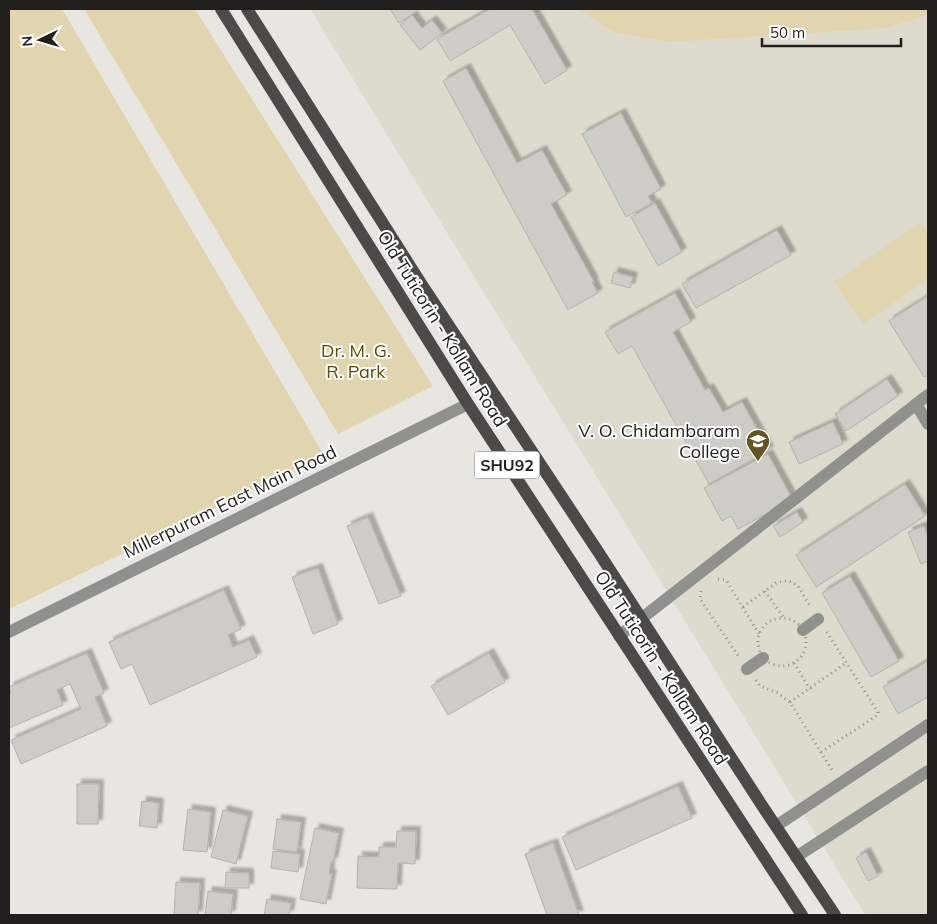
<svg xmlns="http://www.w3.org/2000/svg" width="937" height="924" font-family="Mulish,sans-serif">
<defs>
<filter id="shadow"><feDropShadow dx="4.5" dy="-4.5" stdDeviation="1" flood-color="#0004"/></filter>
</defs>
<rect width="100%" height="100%" fill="#e8e6e1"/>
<path fill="#dedbce" d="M310,9H928V915H865Z"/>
<path fill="#e1d5af" d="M9,9H62L324,455L9,609Z
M84,9H195L433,386L338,434Z
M577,9H928V15L885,28L669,42L614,32Z
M921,222L928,233V279L863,324L834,282Z"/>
<path fill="#cdccc6" stroke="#b4b2ad" filter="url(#shadow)" d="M390,9H420L399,23Z
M490,9H532L567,70L545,84L510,25L450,61L437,39Z
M412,15L422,28L432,20L442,33L420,50L400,25Z
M466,68L517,163L542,150L567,195L551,204L594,282H592L598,293L568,310L443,81Z
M621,113L661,189L648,196L652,203L626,217L582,134Z
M655,203L682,252L658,266L631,217Z
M777,230L791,255L696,308L682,284Z
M614,272L633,277L630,288L611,283Z
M675,293L691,322L673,332L705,390L709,388L723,412L742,402L769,450L709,484L632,346L618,354L605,332Z
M928,296V375L924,377L889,321Z
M887,379L898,396L846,431L835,414Z
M833,422L843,444L799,464L789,442Z
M768,454L793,500L738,529L731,516L722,521L704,488Z
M905,484L925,516L816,587L796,555Z
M797,512L803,522L780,537L773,526Z
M368,517L401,596L379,604L347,526Z
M924,526L928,537V561L921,564L908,532Z
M318,568L338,624L313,634L292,577Z
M850,576L899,661L871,677L822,593Z
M224,590L241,629L228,635L233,647L249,640L257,657L150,705L132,664L121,669L109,642Z
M87,653L104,693L95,697L107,726L21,764L11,740L81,709L70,684L57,690L63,705L9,728V695L11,694L9,687Z
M489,653L505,682L448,715L431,686Z
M928,661V697L898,714L883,687Z
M77,784H99L98,824H77Z
M678,786L692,818L576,870L562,837Z
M142,801L159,803L157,828L139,826Z
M188,809L211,812L207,852L183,850Z
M223,810L248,816L236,864L211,857Z
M277,819L301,822L297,852L273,849Z
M315,828L339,833L333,862L331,861L329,874H332L326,904L300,899Z
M397,831H416L415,864L398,863L397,889L357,888L358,856L379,857V847H396Z
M553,843L579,915H547L525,854Z
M273,851L300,854L298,872L271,868Z
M866,852L878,876L868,881L856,858Z
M226,872L249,873V888H225Z
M176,882L200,883L198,915H174Z
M208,891L233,894L231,915H205Z
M267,899L291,903L289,915H264Z"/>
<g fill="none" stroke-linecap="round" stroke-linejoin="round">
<path stroke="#908e8b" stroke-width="3" stroke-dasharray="1 4" stroke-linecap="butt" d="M718,579L726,580L759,634
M701,591L700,599L739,657
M765,591L783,617
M743,607L776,583L783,581H789L797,585L811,607
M758 642a24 24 0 1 1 48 0a24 24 0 1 1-48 0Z
M794,663L810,689
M756,680L760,686L778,693L790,702L832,770
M790,702L846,663
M821,752L878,715V712L826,631"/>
<path stroke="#90908d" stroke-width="12" d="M916,404L928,424
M803,630L818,619
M9,632L468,404
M619,636L928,395
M747,669L763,658
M776,826L928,725
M796,857L928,771"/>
<path stroke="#4b4a46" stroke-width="12" d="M221,9L468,404L802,915
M247,9L422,285L599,553L763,807L835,915"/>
</g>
<defs>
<g id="university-pin" transform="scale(1.25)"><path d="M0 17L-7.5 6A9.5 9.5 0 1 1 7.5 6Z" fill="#645522" stroke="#fff"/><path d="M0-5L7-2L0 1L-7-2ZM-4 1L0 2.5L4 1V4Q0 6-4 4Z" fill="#fff"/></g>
</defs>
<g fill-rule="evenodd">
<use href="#university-pin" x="758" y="441"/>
</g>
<g text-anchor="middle" stroke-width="4" stroke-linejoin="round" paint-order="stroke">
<rect fill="#fff" stroke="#636261" stroke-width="1" x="474.5" y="451.5" width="65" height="27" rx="4"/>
<g font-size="16" font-weight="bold" fill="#201f1d">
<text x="507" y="471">SHU92</text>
</g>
<g font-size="18" fill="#201f1d" stroke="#fff">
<text transform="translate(442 329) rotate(58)" y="6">Old Tuticorin - Kollam Road</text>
<text transform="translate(230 502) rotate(-26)" y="6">Millerpuram East Main Road</text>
<text transform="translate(661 668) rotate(57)" y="6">Old Tuticorin - Kollam Road</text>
</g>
<g font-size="18" fill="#5c4b05" stroke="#fff">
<text x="356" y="357">Dr. M. G.<tspan x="356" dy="21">R. Park</tspan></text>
</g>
<g font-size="18" fill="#201f1d" stroke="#fff" text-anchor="end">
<text x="740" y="437">V. O. Chidambaram<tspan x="740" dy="21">College</tspan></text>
</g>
</g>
<rect width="937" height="924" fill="none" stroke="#201f1d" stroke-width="20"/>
<g transform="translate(40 40) rotate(265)" stroke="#ffffff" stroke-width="4" paint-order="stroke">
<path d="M0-4L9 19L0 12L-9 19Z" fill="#201f1d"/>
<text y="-8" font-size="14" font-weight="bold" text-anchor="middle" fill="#201f1d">N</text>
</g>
<path d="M762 38v8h139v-8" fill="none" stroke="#201f1d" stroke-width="2.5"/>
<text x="770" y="38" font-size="15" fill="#201f1d" stroke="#ffffff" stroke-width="4" paint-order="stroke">50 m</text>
</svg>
